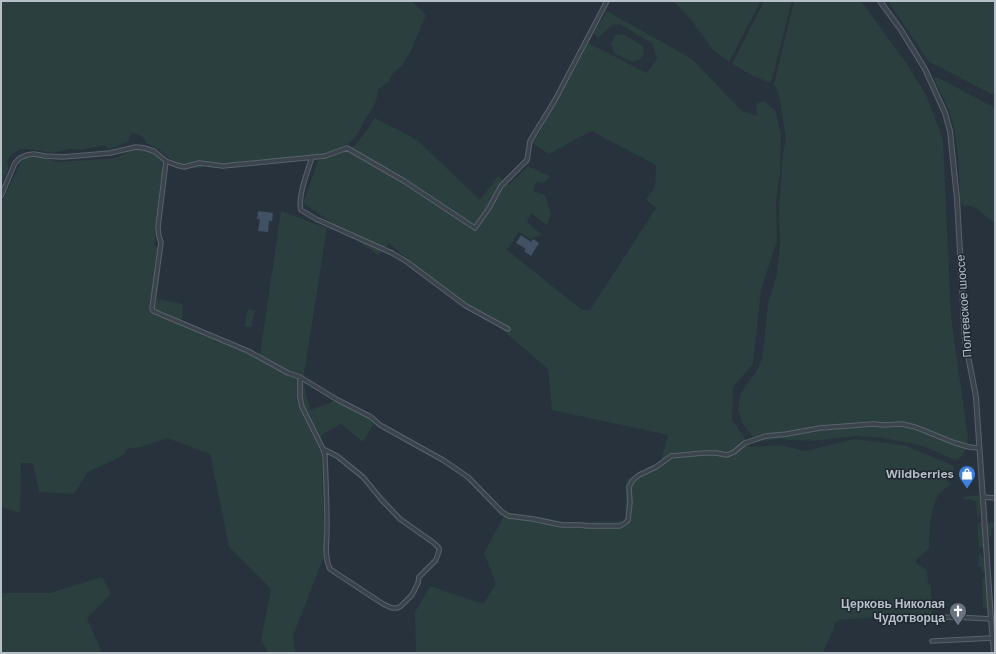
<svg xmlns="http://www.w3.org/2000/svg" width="996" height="654" font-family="'DM Sans',sans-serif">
<rect width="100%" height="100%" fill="#27323c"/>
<path fill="#2a3f3e" d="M1,1H412L426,15L410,53L401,67L392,74L389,81L378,90C377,103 373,108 366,118C362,126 357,137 349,143C325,161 250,161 218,164L207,163L202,168H192L175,163L157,148L146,143L144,138L137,134L131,133L128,142L109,149L104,145L81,150L70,149L53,153L30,149H21L10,156L7,161L9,168L1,185Z
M673,1H761L729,62L713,50L689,17Z
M764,1H792L771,83L753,76L732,64Z
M794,1H861L907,64L927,97L943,139L951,317L968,437C966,447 967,456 955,460L923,446L883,438L856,436L811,441L779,439L761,441L752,436L743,424L738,411L739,402L741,393L756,372L762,360L768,303L777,274L780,244L779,210L783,152L786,140L779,95L774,84Z
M888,1H995V96L928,61Z
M607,11L692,59L742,111L757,116L756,104L763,101L775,110L781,133L780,173L776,203L777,241L761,290L753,364L733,387L732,420L751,447L779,445L805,451L854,439L904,445L954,466L953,475L948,476L946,481L952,483C949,487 946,487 942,491C930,501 929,534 929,549L916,560V563L927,570L928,583L931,586L932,616L925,617V615L891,622L878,617L839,620L834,624V628L823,653H416L415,612L430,586L483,604L496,584L484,553L506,512L541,517L564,522L625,521L626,480L661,461L668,435L552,410L548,369L500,328L449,296L389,243L378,255L303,203L318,161L356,145L375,118L417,140L480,200L498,176L509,185L528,166L550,176L544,183L536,182L533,191L545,195L551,214L547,225L531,213L527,222L542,235L530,239L519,232L507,250L582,310H590L656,208L646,200L655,187L656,165L591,131L579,138L549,154L532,143L538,135L588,43L647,73L657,58L652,43L619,24L612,25L599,37L593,34Z
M617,34L624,35L643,46L644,53L641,59L633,62L615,54L611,45L614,37Z
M935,78H939L995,108V223C988,219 978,207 970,206C968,205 966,206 964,206L960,201C959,175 959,147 952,121C949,106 940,93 934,79Z
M133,150H148L161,158L163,176L154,246L163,247L157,299L183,304L182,321L260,354L281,211L327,228L303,380L310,410L337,400L375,421L363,442L341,424L321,435L325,554L293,636L295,653H269L261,640L271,589L229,547L210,454L167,438L141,447L126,449L124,455L88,472L74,494L39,492L33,463H21L20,513L1,507V204L21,162L27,157L37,156L59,162L115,158Z
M248,309L255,311L251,327L244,326Z
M977,495L979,496L980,515L977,516L976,501L970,499L965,500L963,497Z
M992,521L994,526L991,529L992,535L989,537H986L983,547L979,548L977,524L980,522L986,524Z
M979,554H981L982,557L984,558L986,573H984L982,572L981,567H978Z
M102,577L111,594L87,618L102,653H1V593H50Z
M985,577L986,578L988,608L986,609L983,607L982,581L983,578Z"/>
<path fill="#3f5163" d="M258,211L273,213L272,221H269L268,232L258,231L260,219H257Z
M521,235L531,242L533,239L539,243L531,256L524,251L526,249L516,243Z"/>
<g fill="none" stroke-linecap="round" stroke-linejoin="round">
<g stroke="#59626b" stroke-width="5.5">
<path id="minor" d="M312,157C308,171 297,197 301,210L316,219L392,253L407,262L466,306L508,329
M166,161L158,227L159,237L161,242L152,308L153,311L248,351L288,373L300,377L336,399L371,417L380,425L443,460L468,477L502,512L509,516L533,519L562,525H580L587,526H620L625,523L628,520L630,503L629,487L633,480L639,475L656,467L671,456L704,453H716L727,455L734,452L745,443L766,436L787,434L820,428L873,424L884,425L902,424L915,427L955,443L969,447L979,448
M1,196L15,163L20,158L27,155L34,154L45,156L63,157L110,153L136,147L144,148L154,151L166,161L176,165L184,167L199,163L223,166L325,156L347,148L404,181L475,228L489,208L501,186L527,160L530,141L555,100L607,1
M300,377V397L302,407L323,449L325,456C326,480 327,504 327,528C327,542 324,557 330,569L383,604L392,608H397L401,606L412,595L418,583L419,577L436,560L439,551V548L434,543L400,519L381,499L363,477L337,456L323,449
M983,497L995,498
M932,618L956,617L991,619
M932,641L993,638"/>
</g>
<g stroke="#59626b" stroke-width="6">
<path id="tertiary" d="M880,1L901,30L925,69L945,113L950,131L957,199L965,340L976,397L991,619L994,653"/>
</g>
<use href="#minor" stroke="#3b444d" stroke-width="3.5"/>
<use href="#tertiary" stroke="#3b444d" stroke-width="4"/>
</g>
<defs>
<g id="shop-pin" transform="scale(0.9)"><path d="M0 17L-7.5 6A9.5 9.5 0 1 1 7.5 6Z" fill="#3f7fe0" stroke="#202932"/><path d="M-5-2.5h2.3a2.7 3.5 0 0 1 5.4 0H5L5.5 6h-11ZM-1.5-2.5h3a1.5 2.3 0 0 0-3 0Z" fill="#fff"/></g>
<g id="church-pin" transform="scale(0.9)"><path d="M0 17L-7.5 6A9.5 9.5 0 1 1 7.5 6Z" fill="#6b7280" stroke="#202932"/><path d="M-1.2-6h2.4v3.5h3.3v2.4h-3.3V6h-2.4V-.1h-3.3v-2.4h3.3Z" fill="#fff"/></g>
</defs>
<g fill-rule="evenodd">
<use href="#shop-pin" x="967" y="474"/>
<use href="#church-pin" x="958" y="611"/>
</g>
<g text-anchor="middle" stroke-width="3" stroke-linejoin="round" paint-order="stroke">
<g font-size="12" fill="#b7bfc8" stroke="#202932">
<text transform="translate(964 306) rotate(-94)" y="4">Полтевское шоссе</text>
</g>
<g font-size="12" font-weight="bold" fill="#b7bfc8" stroke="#202932" text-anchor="end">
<text x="954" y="478">Wildberries</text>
<text x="945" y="608">Церковь Николая<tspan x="945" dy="14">Чудотворца</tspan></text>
</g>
</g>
<rect width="996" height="654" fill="none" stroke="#b7bfc8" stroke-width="4"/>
</svg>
